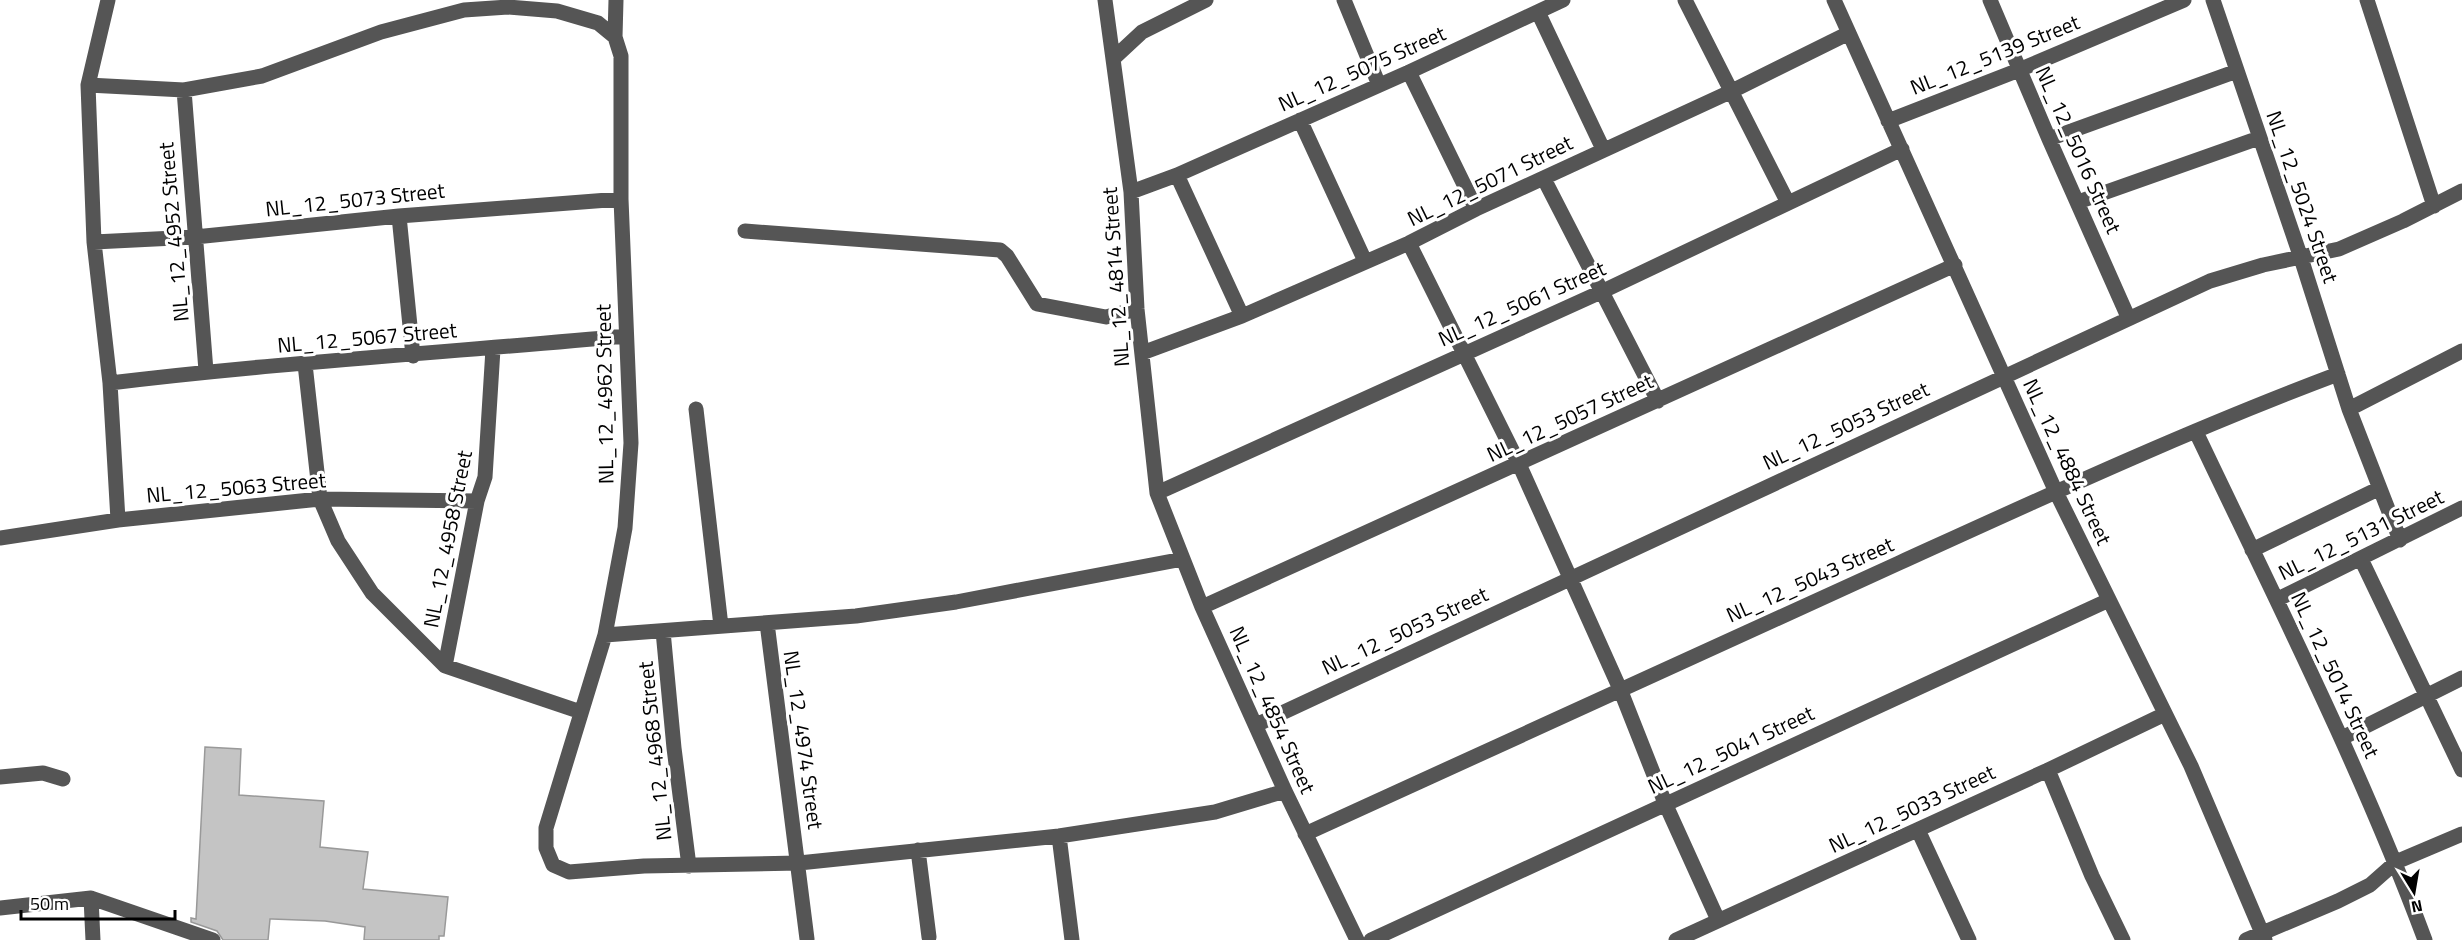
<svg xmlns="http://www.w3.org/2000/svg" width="2462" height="940" font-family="'Titillium Web',sans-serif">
<rect width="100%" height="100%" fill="#fff"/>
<path fill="#c4c4c4" stroke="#999" stroke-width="1.5" d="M205,747L241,749L239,795L324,801L320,847L368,852L363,889L448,897L444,936H439V940H364L365,927L325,921L272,919H270L268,940H223L217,931L191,922V918L196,919Z"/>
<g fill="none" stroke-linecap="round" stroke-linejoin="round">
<path stroke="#555" stroke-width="15" d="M108,0L88,85L94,242L110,383L118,520
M616,0L615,37L621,56V199L631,443L625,528L605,635L546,828V848L553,865L569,872L644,866L799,863L1059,836L1215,812L1285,791
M1105,0L1131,192L1137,309L1157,493L1202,607L1285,791L1357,940
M1344,0L1379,85
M1685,0L1788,203
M1834,0L2056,492L2191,766L2265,940
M1990,0L2049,139L2128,317
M2213,0L2301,258L2349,409L2400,540
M2367,0L2434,206
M1538,12L1603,149
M1114,58L1142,32L1206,0
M1409,72L1476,209
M88,85L184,90L262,76L381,32L464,10L508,7L557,11L598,23L615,37
M184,90L206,371
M1300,120L1365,261
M1888,121L2019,70L2184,0
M2049,139L2237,71
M1177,175L1242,316
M1544,179L1658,401
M1131,192L1177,175L1409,72L1563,0
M2078,202L2259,138
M399,216L413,356
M745,231L1000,250L1007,256L1037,304L1106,317L1137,309
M94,242L195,237L399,216L621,199
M1409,243L1519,464L1620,689L1665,803L1718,920
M1142,353L1242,316L1409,243L1476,209L1730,92L1849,33
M305,364L320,499L338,541L372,593L445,666L581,712
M110,383C282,362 455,352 626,336
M696,409L721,626
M2349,409L2462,351
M2196,432C2276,600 2360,766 2425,940
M1157,493L1601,292L1902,149
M0,538L118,520L320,499L477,501
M2252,550L2378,489
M2361,559L2462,770
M2278,599L2462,508
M1202,607L1955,265
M767,623L807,939
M663,631L674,748L689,866
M605,635L856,616L956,602L1183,559
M445,666L477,501L485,477L493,349
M1256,725L2210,281L2263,265L2339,249L2403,221L2462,191
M2342,738L2462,678
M2048,770L2092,876L2123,940
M0,777L43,773L63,779
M1918,830L1969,940
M1305,834C1503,743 1701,652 1899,563C2044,497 2189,430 2338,374
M1059,836L1072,940
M918,850L929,937
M91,898L93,940
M0,908L91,898L213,940
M1371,940L2109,600
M1676,940L2048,770L2165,714
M2246,940L2338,901L2370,885L2396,862L2462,834"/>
</g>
<g text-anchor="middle" stroke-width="6" stroke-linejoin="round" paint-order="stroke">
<g font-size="21" fill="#000" stroke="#fff">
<text transform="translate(1995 55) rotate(-22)" y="7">NL_12_5139 Street</text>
<text transform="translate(1362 69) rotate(-24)" y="7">NL_12_5075 Street</text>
<text transform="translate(2078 150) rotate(66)" y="7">NL_12_5016 Street</text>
<text transform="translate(1490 181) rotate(-26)" y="7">NL_12_5071 Street</text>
<text transform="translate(2302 197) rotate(71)" y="7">NL_12_5024 Street</text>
<text transform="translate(355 200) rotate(-6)" y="7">NL_12_5073 Street</text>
<text transform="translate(174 232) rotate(-95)" y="7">NL_12_4952 Street</text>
<text transform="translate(1116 277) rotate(-94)" y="7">NL_12_4814 Street</text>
<text transform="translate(1522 304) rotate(-24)" y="7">NL_12_5061 Street</text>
<text transform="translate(367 338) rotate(-5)" y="7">NL_12_5067 Street</text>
<text transform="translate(605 394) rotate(-91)" y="7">NL_12_4962 Street</text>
<text transform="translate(1570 418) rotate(-25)" y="7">NL_12_5057 Street</text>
<text transform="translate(1846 426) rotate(-25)" y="7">NL_12_5053 Street</text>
<text transform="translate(2067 462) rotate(65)" y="7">NL_12_4884 Street</text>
<text transform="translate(236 488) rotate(-5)" y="7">NL_12_5063 Street</text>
<text transform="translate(2361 535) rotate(-26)" y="7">NL_12_5131 Street</text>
<text transform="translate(448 539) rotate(-79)" y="7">NL_12_4958 Street</text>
<text transform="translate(1810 580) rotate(-24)" y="7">NL_12_5043 Street</text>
<text transform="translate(1405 631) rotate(-25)" y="7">NL_12_5053 Street</text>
<text transform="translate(2335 675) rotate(65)" y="7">NL_12_5014 Street</text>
<text transform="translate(1272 710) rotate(66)" y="7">NL_12_4854 Street</text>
<text transform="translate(803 740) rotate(82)" y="7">NL_12_4974 Street</text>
<text transform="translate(1731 750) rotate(-25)" y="7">NL_12_5041 Street</text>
<text transform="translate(655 751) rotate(-96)" y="7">NL_12_4968 Street</text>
<text transform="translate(1912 809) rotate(-25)" y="7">NL_12_5033 Street</text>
</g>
</g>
<g transform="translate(2414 892) rotate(169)" stroke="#ffffff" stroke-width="4.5" paint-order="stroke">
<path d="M0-4.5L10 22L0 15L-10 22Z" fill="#000000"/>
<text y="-9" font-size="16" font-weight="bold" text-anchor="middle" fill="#000000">N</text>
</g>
<path d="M21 910v9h154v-9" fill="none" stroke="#000000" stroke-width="3"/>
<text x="30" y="910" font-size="18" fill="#000000" stroke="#ffffff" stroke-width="4.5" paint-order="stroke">50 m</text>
</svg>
